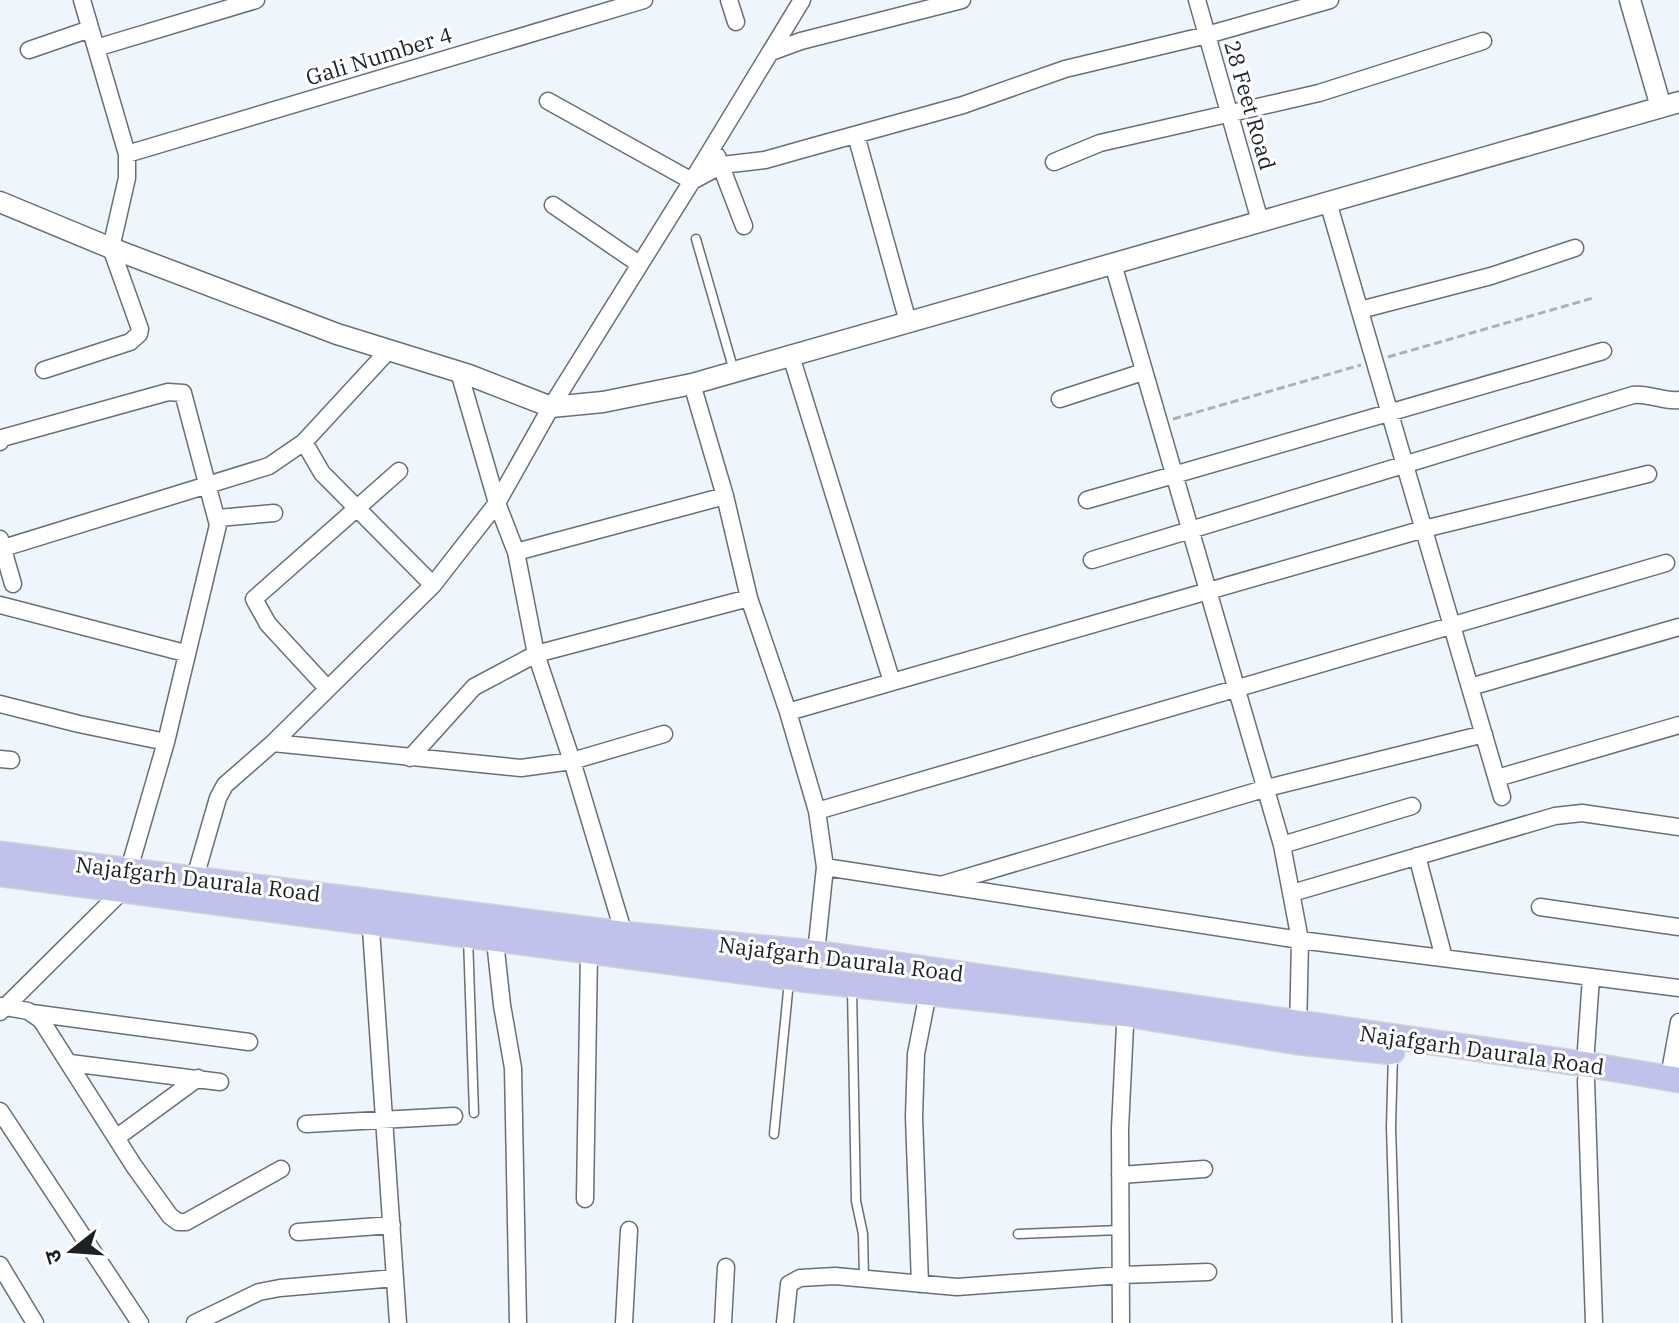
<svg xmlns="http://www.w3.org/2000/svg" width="1679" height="1323" font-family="'IBM Plex Serif','Noto Sans Devanagari',serif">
<rect width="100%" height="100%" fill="#eff5fd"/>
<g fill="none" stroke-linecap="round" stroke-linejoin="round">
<g stroke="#676f7b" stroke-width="11">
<path id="service" d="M696,239L734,371
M468,937L474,1113
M852,989L856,1201L863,1234L864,1278
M1393,1053L1391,1127L1397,1323
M774,1134L789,981
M1018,1234L1120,1230"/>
</g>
<g stroke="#676f7b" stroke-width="19">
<path id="minor" d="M729,0L736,22
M1197,0L1260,221
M96,48L256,0
M29,50L90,29
M771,52L801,41L962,0
M548,101L692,181L722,165L765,160L811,147L963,105L1065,69L1207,35L1330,0
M856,135L908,322
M127,154L644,0
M717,156L744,226
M1054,162L1100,143L1319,93L1483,41
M1328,202L1502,797
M553,205L639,264
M1113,264L1282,845L1300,940L1298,1033
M1360,310L1491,276L1575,248
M791,356L892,682
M44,370L130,342L139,334L140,329L111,248L127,178V154L82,0
M459,372L497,503L516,552L536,654L572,761L624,934
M692,384L725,496L749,598L788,712L817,811L825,867L816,953L808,980
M1060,399L1143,372
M0,442L2,438L168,392L183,393L218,525L166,742L123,890L0,1012
M304,442L322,473L433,585
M1087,500L1603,351
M218,518L274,513
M0,539L13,584
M0,549L269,466L304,442L388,351
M516,552L725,496
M1092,560L1633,395C1650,393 1663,402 1679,400
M0,605L185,653
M1470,687L1679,627
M327,688L268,624L254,599L399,471
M0,704L79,724L166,742
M788,712L1424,529L1648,474
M273,743L521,768L572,761L664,734
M410,758L474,687L536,654L749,598
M0,759L11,760
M1497,778L1679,725
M817,811L1666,563
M1282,845L1412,806
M1417,856L1444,958
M825,867L1300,940L1679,988
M194,881L218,798L225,785L273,743L433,585L497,503L551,407L692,181L802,0
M944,884L1267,788L1484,734
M1292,893L1555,816L1582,813L1679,827
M1540,907L1679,927
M370,914L398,1323
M495,941L502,1005L513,1068L518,1323
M0,1006L28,1011L41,1020L134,1166L170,1216L178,1222H186L281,1169
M32,1013L249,1042
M70,1063L220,1082
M1585,1064L1591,977
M1669,1077L1679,1022
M1586,1080L1594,1323
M0,1111L140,1323
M306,1124L454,1116
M116,1138L198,1078
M1120,1175L1204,1169
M585,1199L589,952
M298,1232L392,1225
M0,1265L35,1323
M920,1284L914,1117L916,1054L928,993
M195,1323L259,1292L280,1288L395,1278
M624,1323L629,1230
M723,1323L726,1267
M785,1323L789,1284L800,1278L835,1276L957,1287L1122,1275L1208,1272
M1121,1323L1120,1129L1126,1005"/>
</g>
<g stroke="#676f7b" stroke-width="23">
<path id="tertiary" d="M1630,0L1661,107
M0,202L111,248L337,334L469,375L551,407L603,402L692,384L1679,102"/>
</g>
<g stroke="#d2d2d3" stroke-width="27">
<path id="primary" d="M0,854L624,934L816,953L1590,1065L1679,1080
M0,874L808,980L1125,1014L1297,1042L1392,1052"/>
</g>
<path stroke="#adb2b9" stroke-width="3" stroke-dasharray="8 4" stroke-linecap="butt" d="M1388,357L1593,298
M1173,419L1361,365"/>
<use href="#service" stroke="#fff" stroke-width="8"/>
<use href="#minor" stroke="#fff" stroke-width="16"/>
<use href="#tertiary" stroke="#fff" stroke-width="20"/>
<use href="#primary" stroke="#c0c2ec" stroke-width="24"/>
</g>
<g text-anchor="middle" stroke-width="6" stroke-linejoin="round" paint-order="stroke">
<g font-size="22" fill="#1d2025" stroke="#fff">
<text transform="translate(379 56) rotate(-17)" y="8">Gali Number 4</text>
<text transform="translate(1250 105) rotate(74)" y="8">28 Feet Road</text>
<text transform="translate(198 879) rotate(7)" y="8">Najafgarh Daurala Road</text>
<text transform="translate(841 959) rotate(7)" y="8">Najafgarh Daurala Road</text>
<text transform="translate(1482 1050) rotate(8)" y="8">Najafgarh Daurala Road</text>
</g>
</g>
<g transform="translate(72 1251) rotate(253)" stroke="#ffffff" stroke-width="6" paint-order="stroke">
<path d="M0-6L14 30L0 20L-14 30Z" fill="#1d2025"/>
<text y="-12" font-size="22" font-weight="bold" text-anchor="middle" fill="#1d2025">उ</text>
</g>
</svg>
